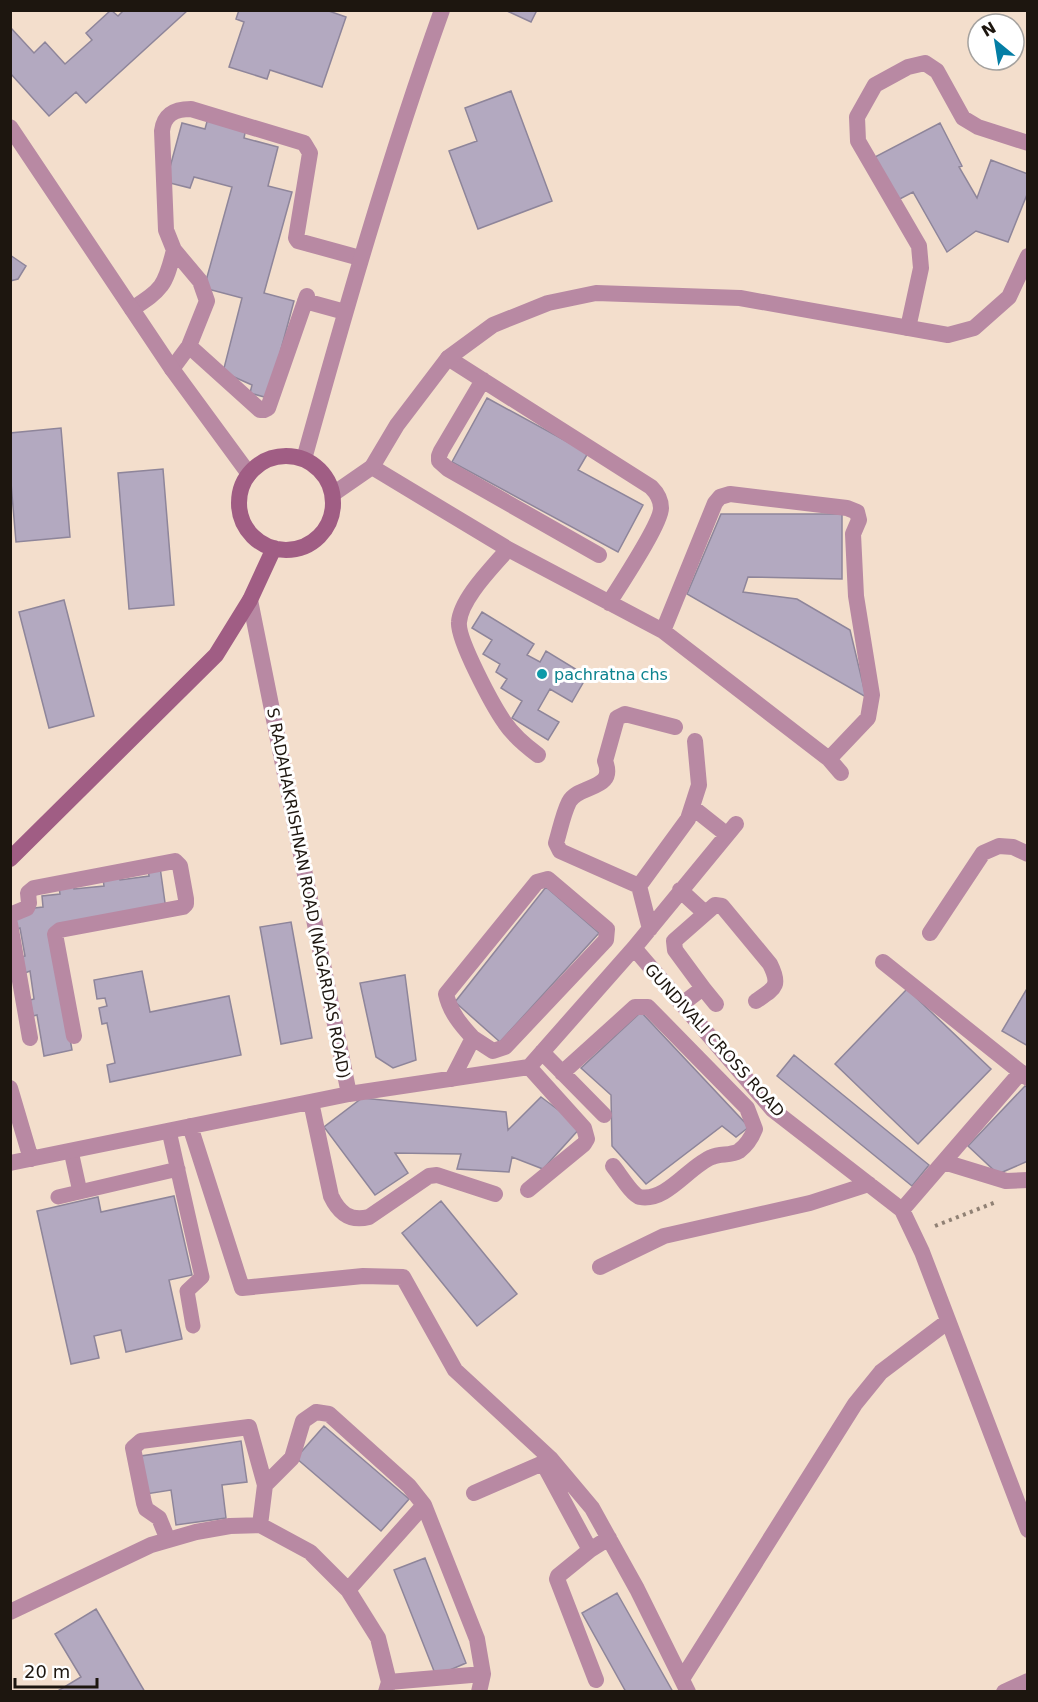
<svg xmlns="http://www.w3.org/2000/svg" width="1038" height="1702" font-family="'DejaVu Sans',sans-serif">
<rect width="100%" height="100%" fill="#f3decc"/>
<path fill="#b3a9c0" stroke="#8e859a" stroke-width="1.5" d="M111,10L118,16L124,10H188L86,103L76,92L49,116L10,73V27L34,53L45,42L65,64L92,40L86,33Z
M239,10H326L346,17L322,87L270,70L267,79L229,67L244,22L236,19Z
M505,10H537L531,22Z
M511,91L552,201L478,229L449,151L477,141L465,108Z
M208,118L246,128L244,138L278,147L268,186L292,192L264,293L294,301L268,398L250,393L252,385L223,372L242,298L204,288L232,187L194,177L190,188L166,182L182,123L205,129Z
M940,123L962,166L959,167L977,198L991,160L1028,174V192L1008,242L976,231L947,252L913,192L896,201L873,158Z
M10,255L26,266L18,279L10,281Z
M487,398L588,453L578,470L643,505L618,552L452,462Z
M61,428L70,537L16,542L10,471V433Z
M163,469L174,605L129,609L118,473Z
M721,514H842V579L748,577L743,592L797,599L850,630L866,697L687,594Z
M64,600L94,716L49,728L19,612Z
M482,612L534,644L527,655L540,662L546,651L587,676L572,702L550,689L538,710L559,722L548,740L512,718L522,701L501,688L507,679L496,672L500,664L483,654L492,640L472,628Z
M160,867L166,910L51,929L72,1050L44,1056L37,1015L33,1016L30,1000L34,999L30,971L25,973L22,957L25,956L20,928L17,929L14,915L34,908L43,907L42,896L60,894L59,887L74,886V889L104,886L103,879L119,877L120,880L149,876L148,868Z
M546,887L599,933L500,1042L455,1002Z
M291,922L312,1038L281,1044L260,927Z
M142,971L150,1012L229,996L241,1055L110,1082L107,1065L115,1063L107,1023L102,1024L99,1008L107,1006L105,998L97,999L94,980Z
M405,975L416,1060L393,1068L376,1057L360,983Z
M1028,987V1046L1002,1031Z
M907,989L991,1069L918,1144L835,1064Z
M641,1012L749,1127L736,1137L722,1126L646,1184L612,1146L611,1095L581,1068Z
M794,1055L929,1165L912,1186L777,1076Z
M1025,1086L1028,1088V1161L998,1174L968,1146Z
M541,1097L581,1127L543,1169L512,1157L509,1172L457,1169L461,1154L395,1153L408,1173L375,1195L324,1127L362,1098L506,1112L508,1130Z
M174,1196L192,1275L169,1280L182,1339L126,1352L121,1330L94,1336L99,1358L71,1364L37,1211L98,1197L101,1212Z
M441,1201L517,1294L477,1326L402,1233Z
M324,1426L409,1499L381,1531L296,1458Z
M241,1441L247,1482L222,1485L226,1518L176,1525L171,1490L146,1494L141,1456Z
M425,1558L466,1663L436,1676L394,1570Z
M617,1593L673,1692H626L582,1613Z
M96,1609L145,1692H56L81,1677L55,1634Z"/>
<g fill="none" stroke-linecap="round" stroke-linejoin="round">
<path stroke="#908174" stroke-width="4" stroke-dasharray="3 4.5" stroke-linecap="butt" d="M935,1226L996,1202"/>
<path stroke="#b889a3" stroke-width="15" d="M169,1131L202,1277L187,1291L193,1326
M71,1151L80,1192
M58,1197L178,1169"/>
<path stroke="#b889a3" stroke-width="16" d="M305,301L345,312
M132,309C162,289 165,287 174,250
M908,328L921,268L919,246L858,141L857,117L875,85L908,67L925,63L937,71L963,118L978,127L1028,143
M189,346L260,410H264L268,408L307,296
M448,358L651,487C657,493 661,499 661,508C661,524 620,585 609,603
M172,369L189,346L207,301L200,281L174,250L166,230L162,131C164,114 175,109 191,109L304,143L310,153L296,238L298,241L360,258
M483,380L441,451L439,456V461L448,469L599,555
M372,467L508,549L663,631L829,759L841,773
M508,549C493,567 461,598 459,622C457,639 493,706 505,723C513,735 526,746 538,755
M663,631L715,503L720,497L730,494L847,508L857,512L859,520L853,534L856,596L872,695L868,718L829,759
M692,807L726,834
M639,886L560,851L556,843C560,830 563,814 569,802C578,784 617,791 605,761L617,718L625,714L675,727
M680,890L705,913
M10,915L27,908L29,903L28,893L34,888L175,861L180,866L186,899V904L183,907L60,930L55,934L74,1036
M10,924L30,1038
M650,929L639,886L688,819L699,785L695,741
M930,933L983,853L999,846L1013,847L1028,854
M634,948L773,1110L902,1210L922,1252L1028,1530
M883,962L1028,1078
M703,988L675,950L674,941L715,905L722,906L770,964C781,986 775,988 756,1001
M682,1004L703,988L716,1004
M542,1052L604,1115
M562,1073L635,1007H648L747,1108L755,1129C751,1139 747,1145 739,1151C731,1156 720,1153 712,1157C690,1165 667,1202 640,1197C632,1195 619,1173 613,1166
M452,1079L473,1038L493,1051L505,1047L606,940L607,929L548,879L537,882L446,994C450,1012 461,1025 473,1038
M10,1088L31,1159
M349,1094L529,1067L634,948L736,824
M311,1102L331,1196C339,1213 350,1222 369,1217L429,1176L437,1175L495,1194
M190,1126L242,1288L363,1276L403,1277L455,1370L550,1458L592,1508L637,1589L688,1692
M944,1162L1006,1181L1028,1180
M10,1163L349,1094L250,600
M528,1190L584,1144L587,1139L584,1128L529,1067
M902,1210L1021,1072
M600,1267L664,1236L810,1203L869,1184
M549,1459L543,1463L590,1550
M474,1493L543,1463
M260,1525L265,1485L292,1458L303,1421L316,1412L329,1414L409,1486L424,1505
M168,1540L159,1518L146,1509L144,1503L133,1448L141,1441L249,1427L265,1485
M348,1590L424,1505L477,1639L483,1674
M10,1612L151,1545L196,1532L230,1526L260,1525L310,1552L348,1590L378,1638L389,1682L386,1692
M682,1679L855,1404L881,1372L947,1322
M596,1680L557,1579L558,1576L590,1550L609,1538
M389,1682L483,1674L479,1692
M1004,1692L1028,1681"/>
<path stroke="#b889a3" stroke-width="16" d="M10,127L172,369L249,474
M304,459C346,308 389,158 442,10
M333,494L372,467L397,425L448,358L493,325L548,303L596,293L740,298L948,335L974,328L1009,297L1028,256"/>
<path stroke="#a05d84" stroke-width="16" d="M239 503a47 47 0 1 1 94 0a47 47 0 1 1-94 0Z
M10,859L216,655L250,600L274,548"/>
</g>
<circle fill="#0f9aa8" stroke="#fff" stroke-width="2" cx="542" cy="674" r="6"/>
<g text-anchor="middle" stroke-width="6" stroke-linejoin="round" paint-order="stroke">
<g font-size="16" fill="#0d838f" stroke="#fff" text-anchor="start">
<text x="554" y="680">pachratna chs</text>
</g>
<g font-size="16" fill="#1d160f" stroke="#fff">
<text transform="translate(309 893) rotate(79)" y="6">S RADAHAKRISHNAN ROAD (NAGARDAS ROAD)</text>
<text transform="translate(715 1040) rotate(48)" y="6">GUNDIVALI CROSS ROAD</text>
</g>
</g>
<rect width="1038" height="1702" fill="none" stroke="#1d160f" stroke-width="24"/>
<g transform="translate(996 42) rotate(330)"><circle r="28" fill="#ffffff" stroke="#a5a29f" stroke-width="1.5"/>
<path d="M0-4.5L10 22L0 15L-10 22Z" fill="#047ea5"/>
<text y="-9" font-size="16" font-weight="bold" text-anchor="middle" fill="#1d160f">N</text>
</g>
<path d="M15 1678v9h82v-9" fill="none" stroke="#1d160f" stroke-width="3"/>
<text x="24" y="1678" font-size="18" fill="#1d160f" stroke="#ffffff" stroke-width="4.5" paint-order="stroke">20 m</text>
</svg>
